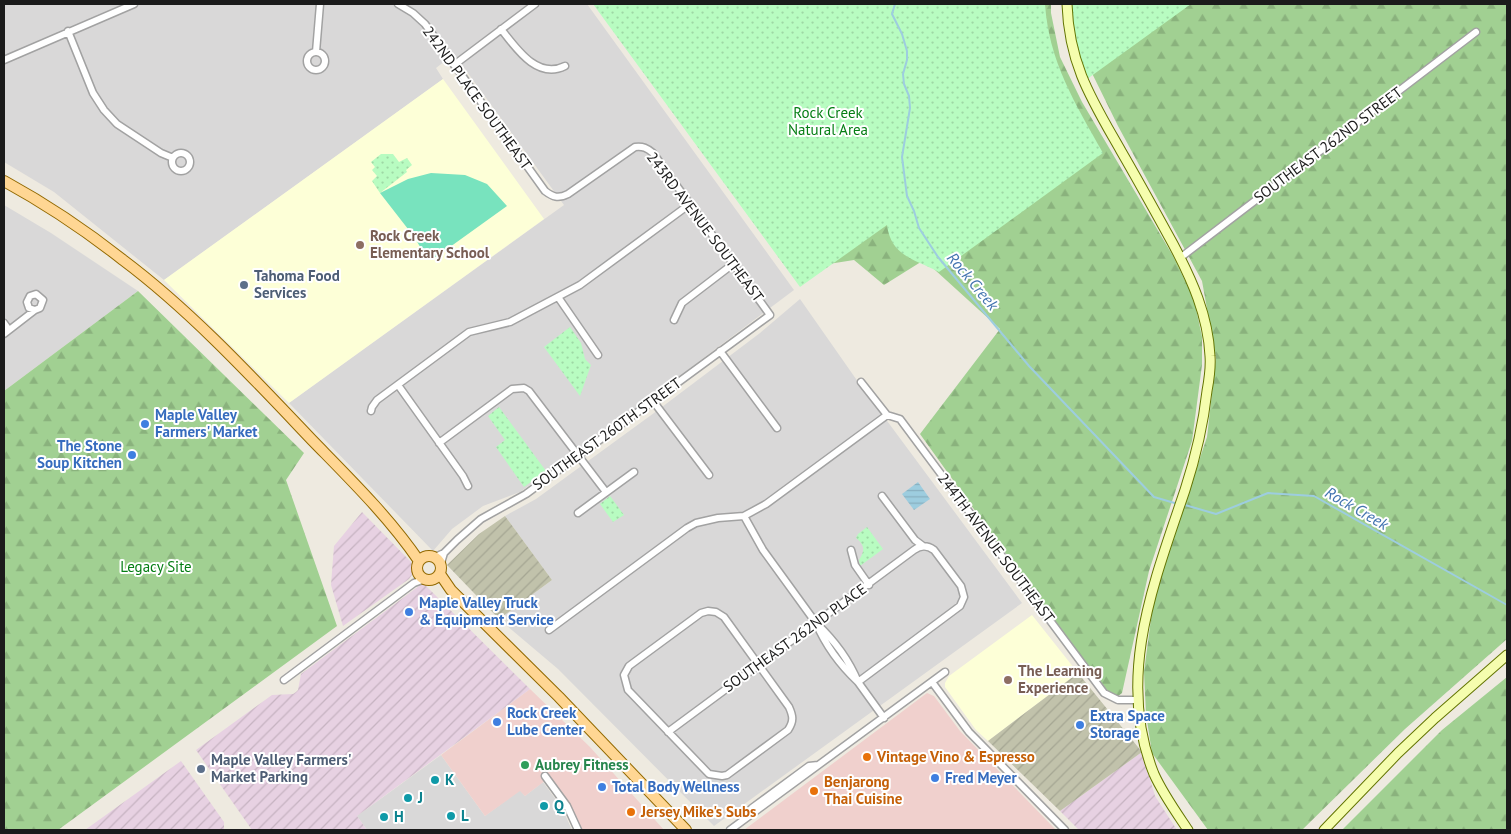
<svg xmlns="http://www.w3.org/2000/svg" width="1511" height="834" font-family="'PT Sans',sans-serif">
<defs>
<pattern id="industrial-furrows" width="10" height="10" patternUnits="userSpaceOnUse" patternTransform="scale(1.25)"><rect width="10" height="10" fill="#e7d1e2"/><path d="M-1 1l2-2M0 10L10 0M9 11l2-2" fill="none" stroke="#c6b3c1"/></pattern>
<pattern id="construction-furrows" width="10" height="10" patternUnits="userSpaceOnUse" patternTransform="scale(1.25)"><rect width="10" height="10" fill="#c1c2ab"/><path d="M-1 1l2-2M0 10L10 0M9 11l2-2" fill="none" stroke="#a5a693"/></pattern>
<pattern id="forest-firs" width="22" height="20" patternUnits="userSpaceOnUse" patternTransform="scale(1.25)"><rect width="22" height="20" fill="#a1d092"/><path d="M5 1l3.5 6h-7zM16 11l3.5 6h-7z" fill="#8ab27d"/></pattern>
<pattern id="park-dots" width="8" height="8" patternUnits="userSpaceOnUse" patternTransform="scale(1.25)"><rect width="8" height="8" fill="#b8fcc1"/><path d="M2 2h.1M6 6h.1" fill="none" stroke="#9ed7a5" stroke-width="1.8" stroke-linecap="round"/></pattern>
<pattern id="water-rules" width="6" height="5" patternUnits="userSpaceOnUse" patternTransform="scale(1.25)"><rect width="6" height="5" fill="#9dcddf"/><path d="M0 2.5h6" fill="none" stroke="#87afbf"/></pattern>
</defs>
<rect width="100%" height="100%" fill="#eeeae0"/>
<path fill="#d9d8d8" d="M4,4H587L794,290L653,396L520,492L483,506L452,529L433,551L289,403L564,205L454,54L436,68L443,79L164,280L54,192L4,162Z
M4,205L51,233L138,291L4,391Z
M800,299L856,379L1022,603L714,826L558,669L499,619L552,580L505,516L536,499L654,413L760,333Z
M441,755L485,816L520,790L525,796L543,782L562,808L572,830H367L357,816Z"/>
<path fill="#f0d0cd" d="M530,689L590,747L664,830H581L569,804L550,777L525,796L520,791L485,816L441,755Z
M927,693L934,696L960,731L1056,830H744Z"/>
<path fill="url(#industrial-furrows)" d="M362,512L411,562L414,572L409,579L343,626L331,585L334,546Z
M423,583L530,689L357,816L367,830H252L196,750L272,695L293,694L296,692L298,690L301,674Z
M1142,752L1155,796L1177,830H1079L1060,811Z
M181,761L224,822V830H85Z"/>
<path fill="#fdffd7" d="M443,79L544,219L289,403L164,280Z
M1032,615L1078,673L988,741L976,730L945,687V683L949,676Z"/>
<path fill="url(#construction-furrows)" d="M505,516L552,580L499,619L447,565L479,534Z
M1078,673L1142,752L1060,811L988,741Z"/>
<path fill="url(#forest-firs)" d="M598,4H1051V13L1060,57L1082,102L1173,256L1194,299L1202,337V365L1192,441L1149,571L1122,693L1117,697L1103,689L920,434L1000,329L924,260L884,285L854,260L797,269Z
M1075,4H1507V639L1405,729L1302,830H1208L1152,753L1146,714L1144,672L1154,596L1207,437L1216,358L1202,281L1118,126L1084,57Z
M138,291L304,453L286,480L337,626L58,830H4V391Z
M1507,677V830H1342L1442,730Z"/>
<path fill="url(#park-dots)" d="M593,4H1045C1049,62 1075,103 1103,153L939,272C914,259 891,256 887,225L800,287Z
M1062,4H1191L1083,82C1073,57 1063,32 1062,4Z
M381,154H393L399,162L407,158L412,165L406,170L407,172L380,193L372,181L377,176L372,170L375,167L371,162Z
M570,327L581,343L585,359L591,365L580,396L544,347Z
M499,407L546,471L524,487L496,447L505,440L488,416Z
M610,496L624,515L613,522L600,504Z
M867,527L883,549L860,566L859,560C865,551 865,545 856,538L858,534Z"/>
<path fill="#78e3be" d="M431,173L465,175L487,184L507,206L436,257H430L423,252L415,238L380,193L408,179Z"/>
<path fill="url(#water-rules)" d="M918,482L930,499L914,510L902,494Z"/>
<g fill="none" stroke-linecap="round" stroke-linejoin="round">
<path stroke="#9dcddf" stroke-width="2" d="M895,4L892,14L902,34L907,51V60L903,74L904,84L909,96L910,108L902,157L907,196L914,211L919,228L938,257L1029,366L1154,497L1178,504
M1185,505L1216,514L1268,493L1314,496L1507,605"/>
<g stroke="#a2a2a2" stroke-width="9">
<path id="street" d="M398,4L413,13L425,24L545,191C553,197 558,199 568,194L635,147C643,146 647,148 653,153L770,315L526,494L481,519L457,540L444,553L435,557
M501,29C516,48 537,80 565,66
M68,31L93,93L104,110L117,124L161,153L173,158
M307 61a9 9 0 1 1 18 0a9 9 0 1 1-18 0Z
M316,52L320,4
M4,60L134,4
M454,65L535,4
M172 162a9 9 0 1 1 18 0a9 9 0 1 1-18 0Z
M1180,258L1476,32
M558,297L598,355
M674,320L682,303L733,264
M4,323L9,330
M4,334L35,310L40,308L43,300L36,294L30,296L27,302L29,308L35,310
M720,351L777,428
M861,382L887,415L900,419L1104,693L1118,700H1137
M398,385L463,476L468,486
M653,401L709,475
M371,411L372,407L377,400L469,332L510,322L580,285L690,204
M439,443L512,389L524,388L529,391L606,492
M882,496L915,540L923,546
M578,513L634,472
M744,516L763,550L816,623C833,639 849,660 858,682C841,666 825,644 816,623
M851,550L855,565L869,585
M441,563L444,553
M708,611L716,612L724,617L789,707C793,716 794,721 788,730L727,775L722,776L709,774L628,690L624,675L629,666L701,613Z
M549,630L687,528L696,523L718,518L744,516L766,504L887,415
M284,680L414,583L425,579
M932,682L969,732L1065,830
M668,732L914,550C921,545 927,545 934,550L961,586L964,597L960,606L858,682L884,718
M545,776L567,806L578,830
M744,817L752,808L809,766L818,765
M730,830L945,672"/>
</g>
<g stroke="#627400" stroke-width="11">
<path id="secondary" d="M1067,4C1069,65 1092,100 1121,151C1139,182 1156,213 1173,244C1192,280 1208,315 1210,356C1211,368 1209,380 1207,391C1203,427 1196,456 1185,490C1154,582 1115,678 1154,774C1163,794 1176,812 1188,830
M1324,830L1398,753L1435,718L1507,655"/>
</g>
<g stroke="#926900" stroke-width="12">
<path id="primary" d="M4,181C46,204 85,230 123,260C191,311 253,378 312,440C349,478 389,517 419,561
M417 568a12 12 0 1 1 24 0a12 12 0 1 1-24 0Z
M440,574L451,590L559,697L686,830"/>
</g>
<use href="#street" stroke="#fff" stroke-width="6"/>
<use href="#secondary" stroke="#f5fdae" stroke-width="9"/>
<use href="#primary" stroke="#ffd693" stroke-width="10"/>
</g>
<g fill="#8d6e63" stroke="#fff" stroke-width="2">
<circle cx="360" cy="245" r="5"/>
<circle cx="1008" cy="680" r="5"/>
</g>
<g fill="#5c6f8a" stroke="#fff" stroke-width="2">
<circle cx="244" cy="285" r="5"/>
<circle cx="201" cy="769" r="5"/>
</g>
<g fill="#3f7fe0" stroke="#fff" stroke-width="2">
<circle cx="145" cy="424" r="5"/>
<circle cx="132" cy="455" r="5"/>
<circle cx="409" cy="612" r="5"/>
<circle cx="497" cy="722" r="5"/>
<circle cx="1080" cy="725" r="5"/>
<circle cx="935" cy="778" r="5"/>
<circle cx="602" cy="787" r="5"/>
</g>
<g fill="#e8710a" stroke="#fff" stroke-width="2">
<circle cx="867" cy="757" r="5"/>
<circle cx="814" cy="791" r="5"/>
<circle cx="631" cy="812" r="5"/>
</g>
<circle fill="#2e9e5b" stroke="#fff" stroke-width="2" cx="525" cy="765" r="5"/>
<g fill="#0f9aa8" stroke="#fff" stroke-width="2">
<circle cx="435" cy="780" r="5"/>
<circle cx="408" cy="798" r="5"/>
<circle cx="544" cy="806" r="5"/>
<circle cx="451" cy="816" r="5"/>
<circle cx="384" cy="817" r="5"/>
</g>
<g text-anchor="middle" stroke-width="4" stroke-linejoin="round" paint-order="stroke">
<g font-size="15" fill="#1b1b1b" stroke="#fff">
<text transform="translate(477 98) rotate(54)" y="5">242ND PLACE SOUTHEAST</text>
<text transform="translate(1328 145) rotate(-37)" y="5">SOUTHEAST 262ND STREET</text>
<text transform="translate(705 227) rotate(53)" y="5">243RD AVENUE SOUTHEAST</text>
<text transform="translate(607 434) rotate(-36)" y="5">SOUTHEAST 260TH STREET</text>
<text transform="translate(996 548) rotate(53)" y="5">244TH AVENUE SOUTHEAST</text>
<text transform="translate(795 638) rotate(-36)" y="5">SOUTHEAST 262ND PLACE</text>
</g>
<g font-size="15" fill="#057e14" stroke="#fff">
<text x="828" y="118">Rock Creek<tspan x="828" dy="17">Natural Area</tspan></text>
<text x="156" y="572">Legacy Site</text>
</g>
<g font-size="15" font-weight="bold" fill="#785e54" stroke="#fff" text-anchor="start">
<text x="370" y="241">Rock Creek<tspan x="370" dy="17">Elementary School</tspan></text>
<text x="1018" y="676">The Learning<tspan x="1018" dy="17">Experience</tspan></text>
</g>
<g font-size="15" font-weight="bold" fill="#4e5e75" stroke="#fff" text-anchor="start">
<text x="254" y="281">Tahoma Food<tspan x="254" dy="17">Services</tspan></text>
<text x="211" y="765">Maple Valley Farmers'<tspan x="211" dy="17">Market Parking</tspan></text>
</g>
<g font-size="15" font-weight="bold" fill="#366cbe" stroke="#fff" text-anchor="start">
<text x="155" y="420">Maple Valley<tspan x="155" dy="17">Farmers' Market</tspan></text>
<text x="122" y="451" text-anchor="end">The Stone<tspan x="122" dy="17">Soup Kitchen</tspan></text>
<text x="419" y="608">Maple Valley Truck<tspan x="419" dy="17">&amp; Equipment Service</tspan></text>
<text x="507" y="718">Rock Creek<tspan x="507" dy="17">Lube Center</tspan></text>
<text x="1090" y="721">Extra Space<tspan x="1090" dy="17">Storage</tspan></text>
<text x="945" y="783">Fred Meyer</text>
<text x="612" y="792">Total Body Wellness</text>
</g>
<g font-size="15" font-weight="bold" fill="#c56008" stroke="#fff" text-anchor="start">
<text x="877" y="762">Vintage Vino &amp; Espresso</text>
<text x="824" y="787">Benjarong<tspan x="824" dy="17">Thai Cuisine</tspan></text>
<text x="641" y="817">Jersey Mike's Subs</text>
</g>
<g font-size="15" font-weight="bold" fill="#27864d" stroke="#fff" text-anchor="start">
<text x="535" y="770">Aubrey Fitness</text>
</g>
<g font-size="15" font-weight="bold" fill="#0d838f" stroke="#fff" text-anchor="start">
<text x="445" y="785">K</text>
<text x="418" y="803">J</text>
<text x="554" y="811">Q</text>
<text x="461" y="821">L</text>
<text x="394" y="822">H</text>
</g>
<g font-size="16" font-style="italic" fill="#4374b0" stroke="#fff">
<text transform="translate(973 281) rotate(50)" y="6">Rock Creek</text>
<text transform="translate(1357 508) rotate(30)" y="6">Rock Creek</text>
</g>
</g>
<rect width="1511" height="834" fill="none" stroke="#1b1b1b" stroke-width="10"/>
</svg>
